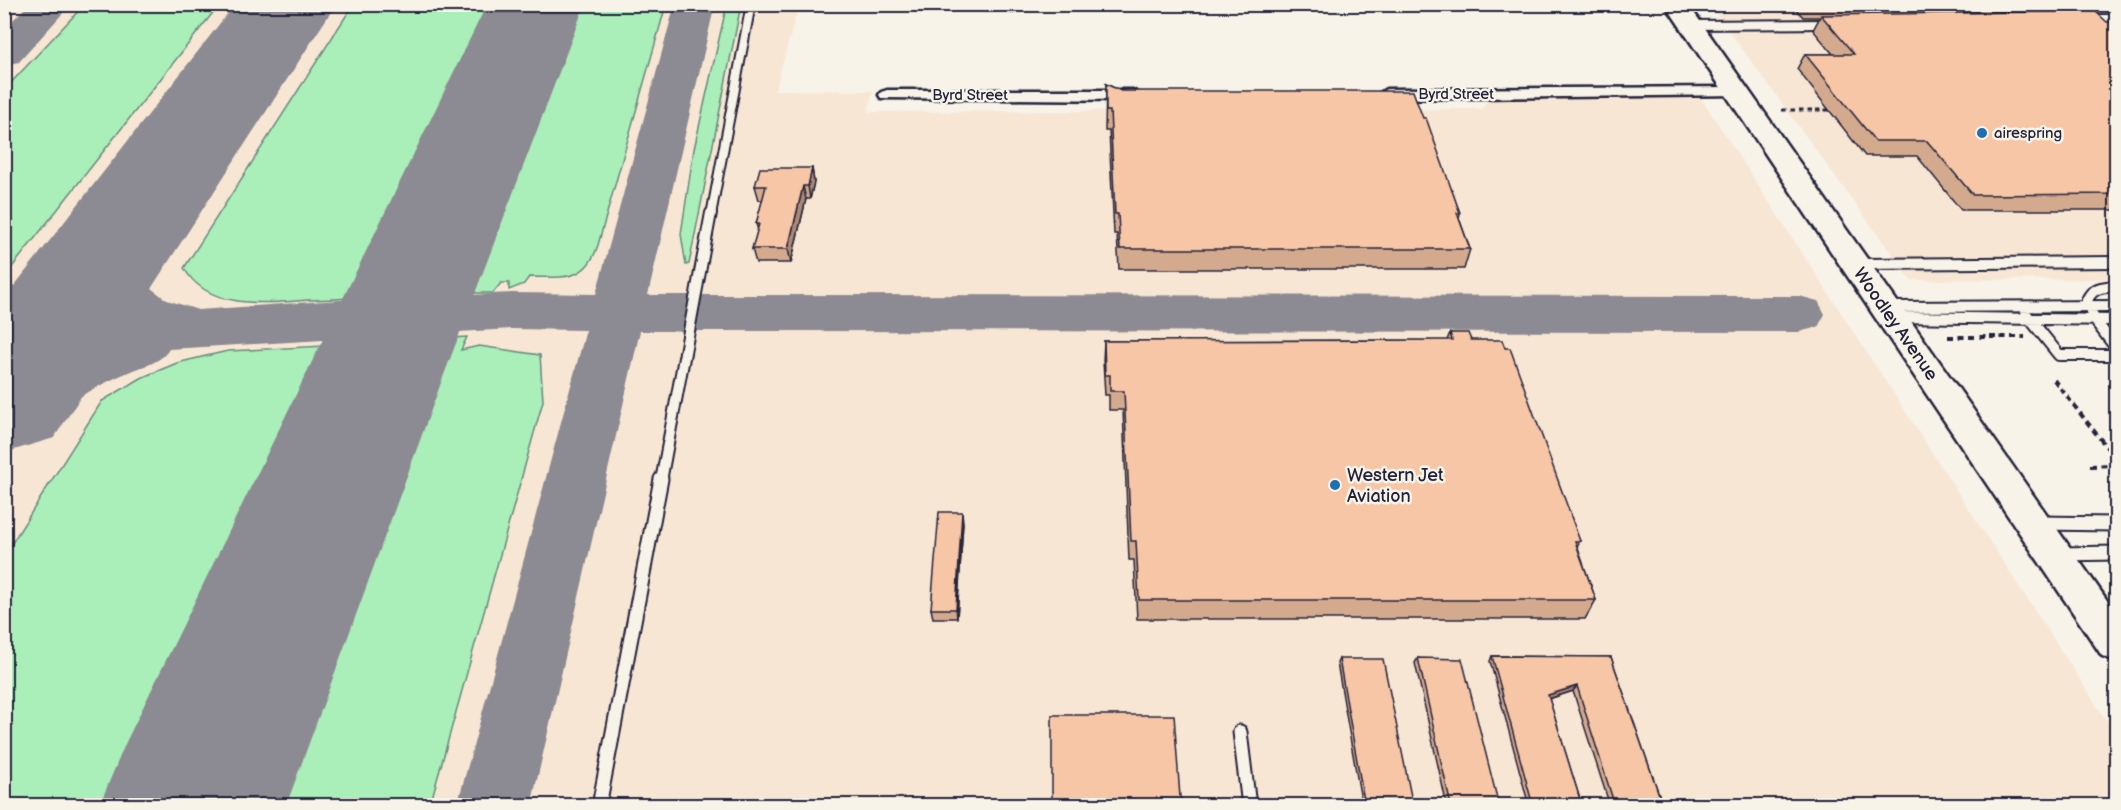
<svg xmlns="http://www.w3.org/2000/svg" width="2121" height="810" font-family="'Balsamiq Sans',sans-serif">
<rect width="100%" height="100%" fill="#f7f3e8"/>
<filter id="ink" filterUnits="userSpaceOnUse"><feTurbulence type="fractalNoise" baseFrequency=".0167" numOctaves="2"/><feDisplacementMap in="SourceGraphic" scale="12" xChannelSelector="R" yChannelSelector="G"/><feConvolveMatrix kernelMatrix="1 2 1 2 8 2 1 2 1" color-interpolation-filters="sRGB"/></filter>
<g filter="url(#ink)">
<path fill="#f7e6d4" d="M5,4L799,5L775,90L873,91L868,112L1482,109L1489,97L1701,98L2116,735V806H5Z
M1710,5H2116V279L1911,280Z"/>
<path fill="#aaeeb9" stroke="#66887a" stroke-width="1.5" d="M727,4L741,5L689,264L686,265L681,234L694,149Z
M84,5H219L5,276V89Z
M353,5H503L365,295C347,300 327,299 309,300C267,303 208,311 184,268Z
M569,5H666L598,245C586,283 562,277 529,277L524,284L509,290V283H501L493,293H475L472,278L463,277Z
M467,337L461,350L479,346L540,355L543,401L430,805H250L428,358L442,356L452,338Z
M344,345L126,805H5V554L102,401L143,377L177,363L206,356L228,351Z"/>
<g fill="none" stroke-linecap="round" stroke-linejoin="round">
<path fill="#8c8a92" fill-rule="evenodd" d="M29,4H71L19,62L4,65V29Z
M675,4H715L648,295L1799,296L1818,301L1825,314L1818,327L1799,332L640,331L531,806H457L586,330L512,329L458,332L443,339L423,353L392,394L372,400L352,394L344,380L374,337L169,349C160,364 142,366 126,373C101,384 78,397 56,413C37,426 27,437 4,444V391L67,355L4,358V291C46,270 100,234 126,195L143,191L160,195L167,206L146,242L141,270L144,283L167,300L198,310L355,299L377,286L407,247L425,242L443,247L450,259L426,297L512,293L596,294ZM93,285L113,314L39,318Z"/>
<path fill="#8c8a92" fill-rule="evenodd" d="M235,4H336L54,438L4,453V299Z
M487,4H585L442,380L286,806H99L126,742Z"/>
<g stroke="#22223b" stroke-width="12">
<path id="lane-far2" d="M1012,4V8
M2092,19H2116
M1690,25L1828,24
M711,215L751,4"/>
</g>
<g stroke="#22223b" stroke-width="14">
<path id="lane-far1" d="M1858,264L2116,262
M2116,286C2103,287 2093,287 2087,300L2094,319L2116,348
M1889,307L2116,306
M2026,314L2059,355H2116
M1895,317L2116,320
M661,481L711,213"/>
</g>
<g stroke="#22223b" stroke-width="17">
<path id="lane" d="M2039,523L2116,524
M2061,554L2116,553
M1240,732L1249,806
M599,806L661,479"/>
</g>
<g stroke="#22223b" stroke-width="5">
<path id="street" d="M1736,87L1744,92L1742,95L1386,99L1378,94L1386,89Z
M887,90H1133L1141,95L1133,100L881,98L879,95L881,92Z"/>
</g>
<g stroke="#22223b" stroke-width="5">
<path id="primary" d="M1665,4H1688L2116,613V661L2102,656Z"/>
</g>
<path stroke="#22223b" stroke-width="3" stroke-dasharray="4.5 4" stroke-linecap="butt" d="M1782,110H1829"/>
<path stroke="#22223b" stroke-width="4" stroke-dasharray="6 4.5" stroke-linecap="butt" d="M1948,337H2025
M2054,380L2116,459
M2090,466L2116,465"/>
<use href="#lane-far2" stroke="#f7f3e8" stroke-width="8"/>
<use href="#lane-far1" stroke="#f7f3e8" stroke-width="10"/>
<use href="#lane" stroke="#f7f3e8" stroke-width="13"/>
<use href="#street" fill="#f7f3e8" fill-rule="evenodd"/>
<use href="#primary" fill="#f7f3e8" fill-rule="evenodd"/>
</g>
<path fill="#d4aa8f" stroke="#22223b" stroke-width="1.5" d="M1795,4H2077L2072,12L2107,22H2116V210H1961L1917,156H1865L1797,69L1805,54H1833L1813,30L1820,17H1803L1794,7Z
M1106,84L1121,91L1423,118L1460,213L1459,218L1470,249L1464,269H1119L1117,234H1114L1109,131H1105Z
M812,168L814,182L810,199H806L791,263H756L752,249L758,230L756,224L763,200H759L755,186Z
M1450,333L1471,340L1580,541L1577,546L1596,600L1585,619H1137L1134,560H1129L1123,410H1109V395H1105L1103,361L1104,341L1447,340Z
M963,522L957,618H933L931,609Z
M1492,656L1611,657L1663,806H1610L1573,691L1549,699L1582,806H1529L1490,661Z
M1418,658L1499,806H1447L1415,663Z
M1339,659L1413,806H1362L1337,663Z"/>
<path fill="#ac8b74" stroke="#22223b" stroke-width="1.5" d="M812,168L814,182L810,199L808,186Z
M803,186L806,199L791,263L788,249Z
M962,512L963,522L957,618L956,609Z
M1577,686L1573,691L1545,700L1548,695Z"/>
<path fill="#f6c6a6" stroke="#22223b" stroke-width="1.5" d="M2095,11L2107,22H2116V194L1973,195L1927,141H1875L1805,54H1854L1821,15Z
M1106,84L1121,91H1413L1423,118H1426L1460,213H1457L1470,249H1120L1118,214H1115L1110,111H1106Z
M760,168H812L808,186H803L788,249H752L759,224H756L766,186H755Z
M1450,333H1468L1471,340H1502L1505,348H1510L1580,541H1575L1596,600H1139L1136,541H1131L1124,391H1110V375H1105L1104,341L1452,340Z
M939,512H962L956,609H931Z
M1492,656L1611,657L1663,806H1615L1577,686L1548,695L1582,806H1533Z
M1418,658L1462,659L1499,806H1451Z
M1339,659H1383L1413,806H1365Z
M1052,715H1174L1180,797L1185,806H1052Z"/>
</g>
<g fill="#1f6fb2" stroke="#f7f3e8" stroke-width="2">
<circle cx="1982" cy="133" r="6"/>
<circle cx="1335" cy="485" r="6"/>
</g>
<g text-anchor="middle" stroke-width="5" stroke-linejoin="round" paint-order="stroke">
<g font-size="15" fill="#22223b" stroke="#f7f3e8">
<text x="1456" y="99">Byrd Street</text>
<text x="970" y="100">Byrd Street</text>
</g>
<g font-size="15" fill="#22223b" stroke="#f7f3e8" text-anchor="start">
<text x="1994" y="138">airespring</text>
</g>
<g font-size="18" fill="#22223b" stroke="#f7f3e8">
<text transform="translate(1896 324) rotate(55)" y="6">Woodley Avenue</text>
</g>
<g font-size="18" fill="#22223b" stroke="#f7f3e8" text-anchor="start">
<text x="1347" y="481">Western Jet<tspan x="1347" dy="21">Aviation</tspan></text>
</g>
</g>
<rect width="2121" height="810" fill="none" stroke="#f7f3e8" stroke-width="24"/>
<rect x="12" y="12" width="2097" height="786" fill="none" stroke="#22223b" stroke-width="2" filter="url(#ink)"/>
</svg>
